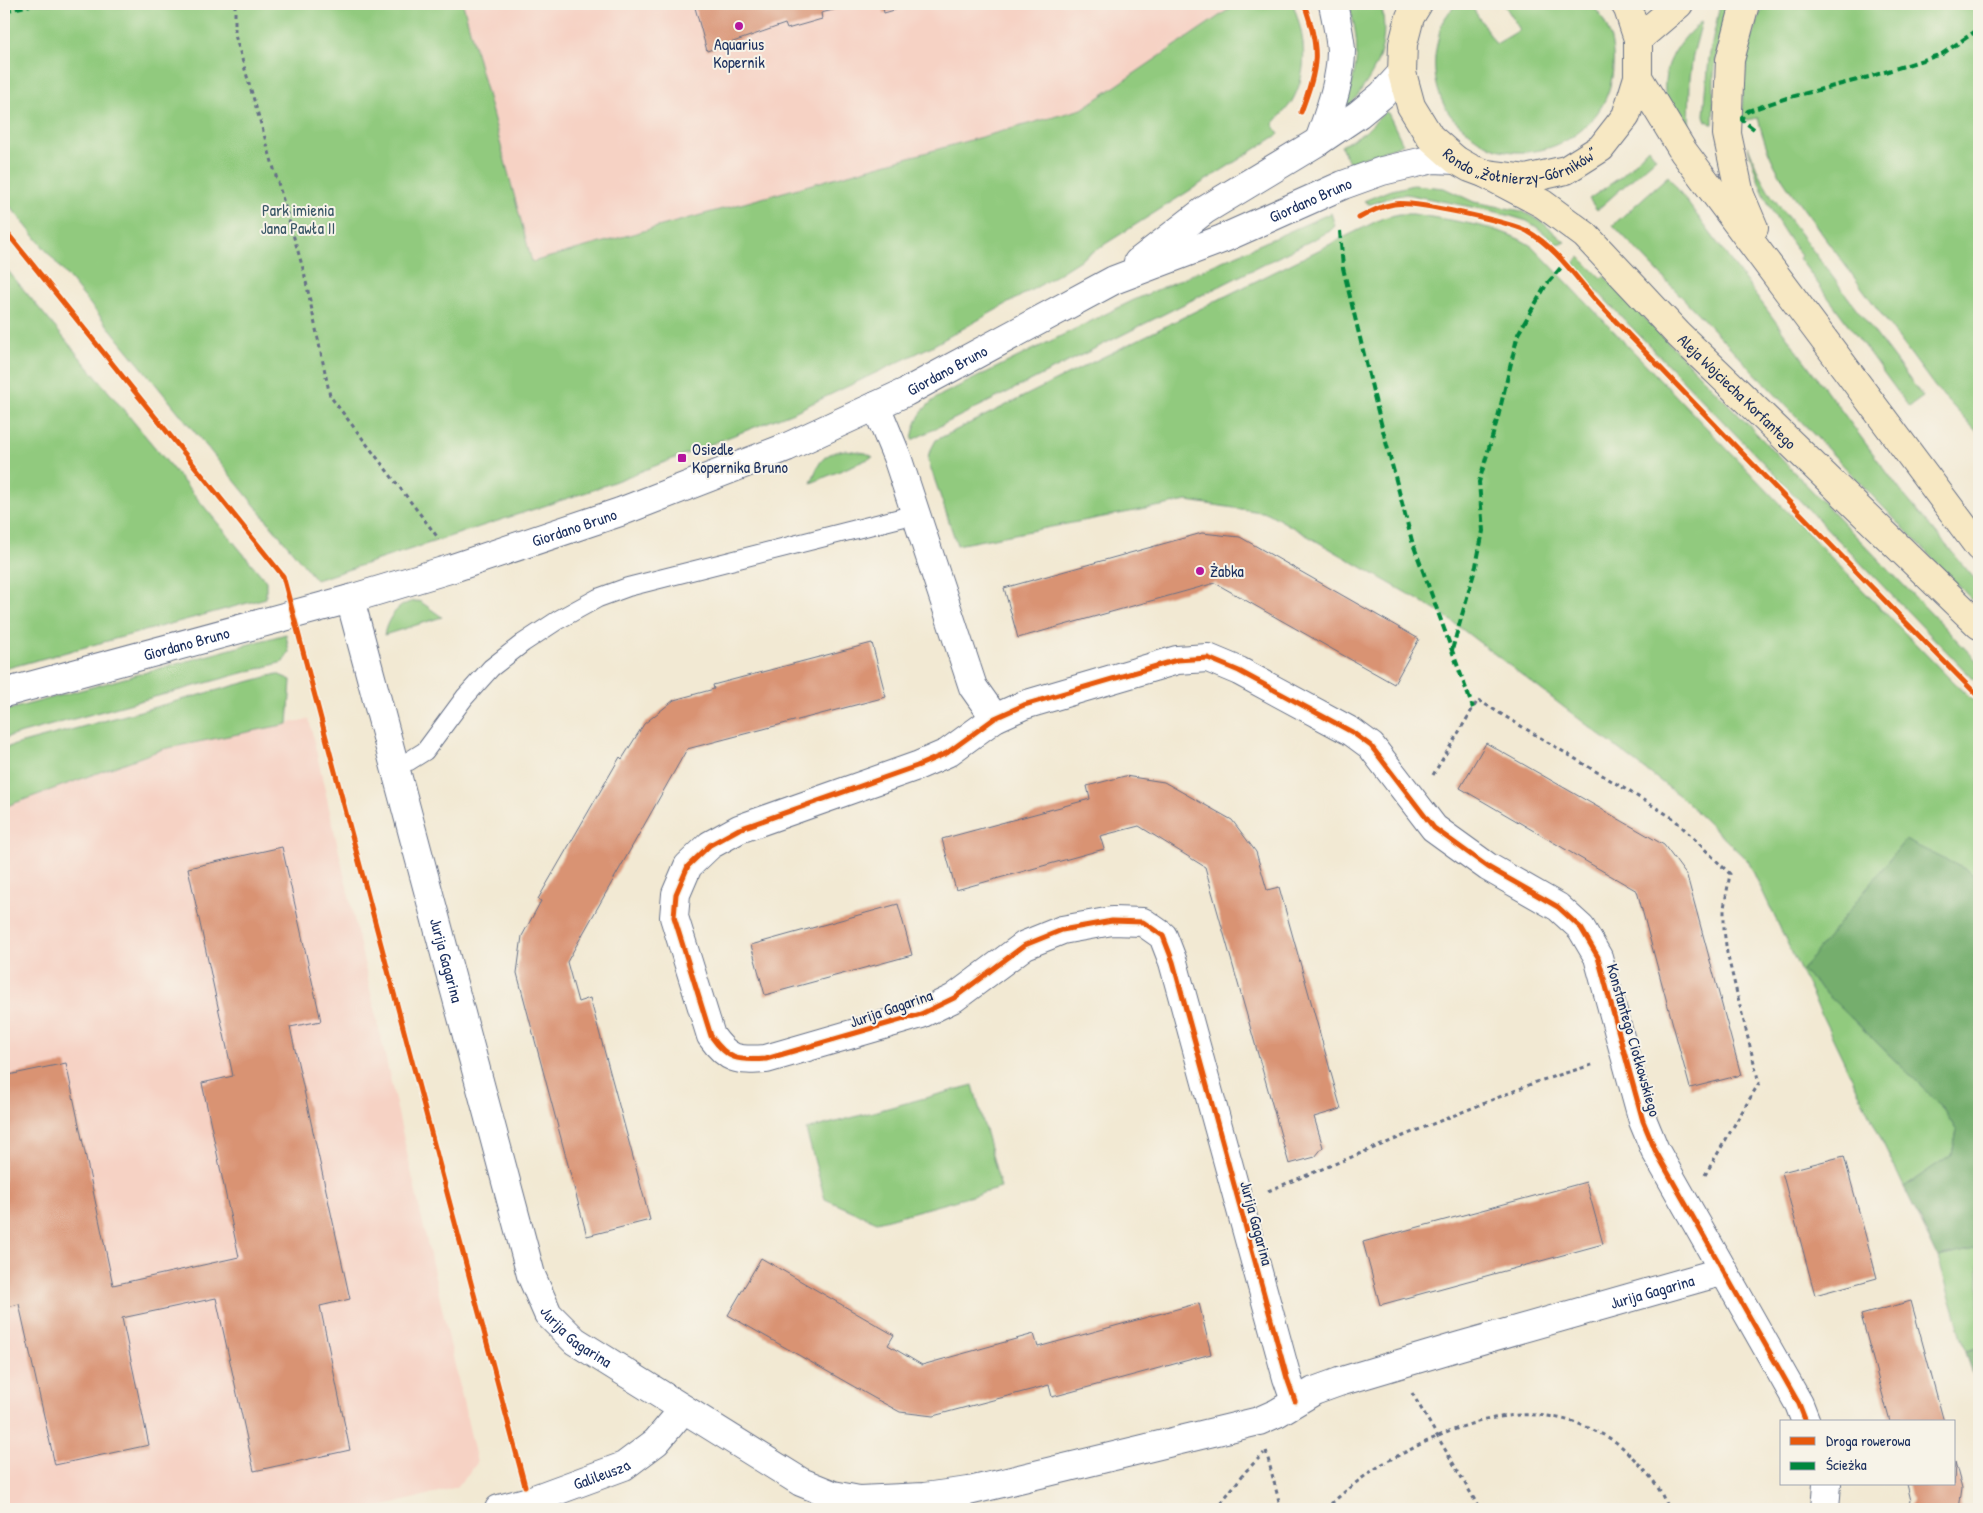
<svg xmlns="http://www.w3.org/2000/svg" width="1983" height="1513" font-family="'Patrick Hand',sans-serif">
<rect width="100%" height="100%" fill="#f7f3e8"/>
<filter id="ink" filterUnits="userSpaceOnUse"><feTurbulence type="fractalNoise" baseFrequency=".02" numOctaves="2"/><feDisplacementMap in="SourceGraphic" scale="10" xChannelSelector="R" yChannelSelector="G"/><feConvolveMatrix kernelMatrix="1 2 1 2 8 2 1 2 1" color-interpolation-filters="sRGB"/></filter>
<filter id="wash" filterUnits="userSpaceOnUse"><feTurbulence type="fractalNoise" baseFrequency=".0096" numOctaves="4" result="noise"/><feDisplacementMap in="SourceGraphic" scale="20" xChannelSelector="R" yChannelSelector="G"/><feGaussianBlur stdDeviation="1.12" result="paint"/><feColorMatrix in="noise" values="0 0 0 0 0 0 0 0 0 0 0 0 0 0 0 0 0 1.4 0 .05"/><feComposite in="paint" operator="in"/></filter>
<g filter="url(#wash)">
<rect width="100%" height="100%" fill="#f2e9d3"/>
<path fill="#f6d2c4" d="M463,4H1237L1082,109L532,262Z
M309,719L477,1463L457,1487L374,1509H4V807L163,749Z"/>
<path fill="#91ca7e" stroke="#567c6e" d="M4,4H463L532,262L1082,109L1237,4H1293C1305,36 1310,71 1291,103C1286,110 1279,117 1273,124L1279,134L1042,284L932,346L796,411L593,490L316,580L4,199Z
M1349,4H1381C1390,46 1377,71 1351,104L1348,105L1347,101C1359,62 1360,43 1349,4Z
M1457,4H1470L1496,44L1520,30L1504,4H1591C1611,24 1616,50 1612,77C1604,128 1551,161 1501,150C1488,147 1475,138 1465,129C1461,125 1455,121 1451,116C1435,95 1431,65 1438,40C1439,34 1440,27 1443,22C1446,15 1452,9 1457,4Z
M1726,4H1731L1718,48L1714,75L1713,124H1711L1705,119L1704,115L1709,58L1719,9Z
M1764,4H1979V434L1935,387L1792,193C1773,166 1766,150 1758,118L1741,121C1744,80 1747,41 1764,4Z
M1702,21L1693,55L1690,78L1689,132L1685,135C1679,126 1670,115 1667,104C1658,70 1677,42 1702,21Z
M1385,112L1388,113L1403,144L1349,163L1341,146L1365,132Z
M1748,146L1759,174L1771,195L1923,397L1909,407L1799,258L1801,256C1774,219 1759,191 1748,146Z
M1648,148L1656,158L1597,210L1589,199L1622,176Z
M1668,176L1903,494L1979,584V607L1613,225Z
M1413,185L1444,188L1474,202L1522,211L1542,222L1565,242L1557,244L1538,228L1527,221L1497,212L1406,194L1387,198L1372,204H1369L1364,201L1388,191Z
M1331,213L1335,226L1330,231L912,440C915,418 924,405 943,394L1134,300Z
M1399,214H1413C1452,221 1500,225 1533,247L1852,579L1955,684L1979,706V882L1969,871L1802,970L1939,1103L1957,1131L1952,1154L1904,1187L1748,861L1681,797L1441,613L1268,513L1187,501L957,545L928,460L929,453L936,440L1383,218Z
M1580,257L1601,278L1604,276L1979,663V685L1612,307L1575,267V262Z
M4,266L266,581V598L4,669Z
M846,450L866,453L873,457L811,483C819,463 821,453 846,450Z
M417,601L421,602L442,617L384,635C387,619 398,602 417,601Z
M286,634L289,652L283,662L4,738V711Z
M277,674L291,680L288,724L163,749L4,807V748Z
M973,1085L1001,1188L877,1222L825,1199L806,1130Z
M1979,1248V1347L1966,1351L1938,1257Z"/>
<path fill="#74ae6d" stroke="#486e66" d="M1905,840L1969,871L1979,882V1248L1938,1257L1904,1187L1952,1154L1957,1131L1939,1103L1802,970Z
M1979,1347V1397L1966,1351Z"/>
<g id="blocks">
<path fill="#d99373" d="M694,4H857L821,13L822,19L787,29L785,24L707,51Z
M882,4H915L884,13Z
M1202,533L1240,537L1419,639L1394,684L1215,583L1018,638L1004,588Z
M872,643L886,697L687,749L567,962L578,1002L590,998L650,1220L587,1236L517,973L522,936L541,901L538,899L620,757L622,759L644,724L674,700L714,689L713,685Z
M1486,743L1664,845L1687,876L1741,1075L1690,1088L1637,891L1460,788Z
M1125,776L1164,782L1232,820L1256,852L1267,890L1279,887L1341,1109L1314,1117L1323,1147L1315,1157L1289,1164L1205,867L1139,826L1100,836L1104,849L956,890L942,839L1090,799L1087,786Z
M282,847L321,1021L290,1027L350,1299L320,1306L350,1450L254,1471L216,1298L122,1318L149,1445L55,1465L19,1304L4,1308V1076L66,1063L113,1285L239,1257L202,1083L233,1076L188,868Z
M898,904L912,955L765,995L751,945Z
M1844,1156L1877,1278L1815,1295L1782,1172Z
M1586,1182L1603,1244L1380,1305L1363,1242Z
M761,1258L894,1335L888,1345L922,1365L1034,1334L1038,1347L1199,1303L1211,1354L1052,1397L1049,1385L933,1416L900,1412L874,1398L728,1315Z
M1911,1301L1925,1352L1944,1422H1890L1881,1389L1861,1315Z
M1955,1462L1962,1488L1959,1509H1907L1911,1501L1907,1484H1954Z"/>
</g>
</g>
<g filter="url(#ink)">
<use href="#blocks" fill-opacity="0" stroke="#667087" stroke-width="1"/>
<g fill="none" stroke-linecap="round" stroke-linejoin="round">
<g stroke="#667087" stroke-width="20">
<path id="lane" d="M394,765L409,761L425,751L465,697L491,668L523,643L558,620L598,598L628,587L916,514"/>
</g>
<g stroke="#667087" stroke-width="30">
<g id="street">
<path d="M1319,141C1329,112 1341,82 1341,50C1340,35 1336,19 1333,4"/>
<path d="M1138,262L1205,210L1319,141L1359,114L1382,95L1402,73"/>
<path d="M876,406L897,457L973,687L995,718"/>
<path id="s1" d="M350,599L531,1275L548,1314L575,1341L801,1482L833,1495L859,1500L924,1497L969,1491L1007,1482L1259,1421L1277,1413L1314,1391L1339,1382L1460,1346L1724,1271"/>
<path id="s2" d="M4,693L350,599L453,568L620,512L787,447L906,392L1114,280L1222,239L1343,185L1382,171L1433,159L1456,160"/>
<path d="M1295,1401L1287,1378L1173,962L1163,936L1143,922L1112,921L1062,930L1025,945L954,998L921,1014L766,1059C737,1061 728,1060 711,1036L674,917L676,894L688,866L710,845L739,829L917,766L947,753L995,718L1024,705L1177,660L1208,658L1239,671L1352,732L1371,746L1434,828L1488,867L1558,907L1581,928L1598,957L1643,1121L1655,1150L1799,1404L1806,1422"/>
<path id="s3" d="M499,1509L529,1501L624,1466L656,1442L683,1410"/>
<path d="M1825,1509L1827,1484"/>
</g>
</g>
<g stroke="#667087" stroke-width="30">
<g id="secondary">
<path id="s4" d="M1418,4L1410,17L1403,44L1402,73L1411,106L1430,137L1456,160L1470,168L1486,174L1526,179L1566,170L1601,148L1626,116L1638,77V39L1628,9L1625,4"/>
<path d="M1745,4L1730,60L1727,134L1740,195L1754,228"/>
<path d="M1638,39L1679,4"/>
<path d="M1638,77L1683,151L1979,547"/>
<path id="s5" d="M1486,174L1543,204L1585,235L1678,334L1979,625"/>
</g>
</g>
<path stroke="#667087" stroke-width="3" stroke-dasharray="4 4" stroke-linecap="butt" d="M235,4V35L304,272L330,396L439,539
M1433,775L1478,700L1673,818L1730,874L1724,908V930L1727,953L1759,1083L1705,1175
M1268,1191L1536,1082L1595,1064
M1412,1393L1480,1509
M1266,1451L1281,1509
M1216,1509L1246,1471L1264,1453
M1325,1509C1342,1494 1359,1479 1378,1467C1389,1459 1403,1454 1415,1447C1473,1418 1534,1400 1595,1431C1609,1437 1619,1443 1629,1454C1645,1470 1662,1487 1667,1509"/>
<use href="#lane" stroke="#fff" stroke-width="18"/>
<use href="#street" stroke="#fff" stroke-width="28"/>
<use href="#secondary" stroke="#f7e8c3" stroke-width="28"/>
<path stroke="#00873e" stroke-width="4" stroke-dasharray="8 4" stroke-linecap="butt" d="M4,11L35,4
M1754,129L1742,120V117L1748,111L1787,98L1869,77L1942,54L1979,29
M1340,231L1343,268L1376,404L1412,541L1473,708
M1452,650L1476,566L1483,531L1479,482L1498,417L1518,334L1546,285L1564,264"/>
<g stroke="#f7f3e8" stroke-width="8">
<path id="cycleway" d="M1301,112C1318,67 1321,50 1304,4
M1359,218C1370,212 1381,206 1394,204C1412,200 1509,222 1527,231C1554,246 1574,275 1594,298C1612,318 1632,338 1651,358C1760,472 1869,585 1979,697
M4,229L283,576L525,1486
M1295,1401L1287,1378L1173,962L1163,936L1143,922L1112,921L1062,930L1025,945L954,998L921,1014L766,1059C737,1061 728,1060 711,1036L674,917L676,894L688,866L710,845L739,829L917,766L947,753L995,718L1024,705L1177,660L1208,658L1239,671L1352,732L1371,746L1434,828L1488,867L1558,907L1581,928L1598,957L1643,1121L1655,1150L1799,1404L1806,1422"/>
</g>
<use href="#cycleway" stroke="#e8590c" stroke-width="5"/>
</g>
</g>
<g fill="#b5179e" stroke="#f7f3e8" stroke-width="2">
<circle cx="739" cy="26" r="5"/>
<rect x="677" y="453" width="10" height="10" rx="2.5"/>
<circle cx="1200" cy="571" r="5"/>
</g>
<g text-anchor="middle" stroke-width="4" stroke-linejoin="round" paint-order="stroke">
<g font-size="16" fill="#1b2f5e" stroke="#f7f3e8" text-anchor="start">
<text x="739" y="50" text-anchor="middle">Aquarius<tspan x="739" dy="18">Kopernik</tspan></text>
<text x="692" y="455">Osiedle<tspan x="692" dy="18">Kopernika Bruno</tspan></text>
<text x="1210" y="577">Żabka</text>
</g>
<g font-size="16" fill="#1b2f5e" stroke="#f7f3e8">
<text dy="6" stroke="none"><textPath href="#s4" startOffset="245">Rondo „Żołnierzy-Górników”</textPath></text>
<text dy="6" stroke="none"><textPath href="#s2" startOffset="1401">Giordano Bruno</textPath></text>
<text dy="6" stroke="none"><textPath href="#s2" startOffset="999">Giordano Bruno</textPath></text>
<text dy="6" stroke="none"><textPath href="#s5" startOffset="335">Aleja Wojciecha Korfantego</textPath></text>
<text dy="6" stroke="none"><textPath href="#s2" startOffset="594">Giordano Bruno</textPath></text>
<text dy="6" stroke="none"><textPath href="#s2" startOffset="189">Giordano Bruno</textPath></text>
<text dy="6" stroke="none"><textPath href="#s1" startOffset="374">Jurija Gagarina</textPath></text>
<text transform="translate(891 1008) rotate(-19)" y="6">Jurija Gagarina</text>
<text transform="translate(1634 1040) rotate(74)" y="6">Konstantego Ciołkowskiego</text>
<text transform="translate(1257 1223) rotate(75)" y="6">Jurija Gagarina</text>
<text dy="6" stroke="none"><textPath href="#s1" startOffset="1932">Jurija Gagarina</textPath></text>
<text dy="6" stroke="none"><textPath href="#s1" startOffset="779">Jurija Gagarina</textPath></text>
<text dy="6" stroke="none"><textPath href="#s3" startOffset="108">Galileusza</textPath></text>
</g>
<g font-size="16" fill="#385666" stroke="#f7f3e8">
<text x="298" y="216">Park imienia<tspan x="298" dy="18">Jana Pawła II</tspan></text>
</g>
</g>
<rect width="1983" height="1513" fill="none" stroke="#f7f3e8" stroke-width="20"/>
<rect x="1780" y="1420" width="175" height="65" fill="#f7f3e8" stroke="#9fa5b1"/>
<rect x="1790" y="1437" width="25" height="8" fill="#e8590c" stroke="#9fa5b1"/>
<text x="1826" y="1446" font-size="15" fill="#1b2f5e">Droga rowerowa</text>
<rect x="1790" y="1462" width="25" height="8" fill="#00873e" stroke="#9fa5b1"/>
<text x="1826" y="1470" font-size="15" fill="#1b2f5e">Ścieżka</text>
</svg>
